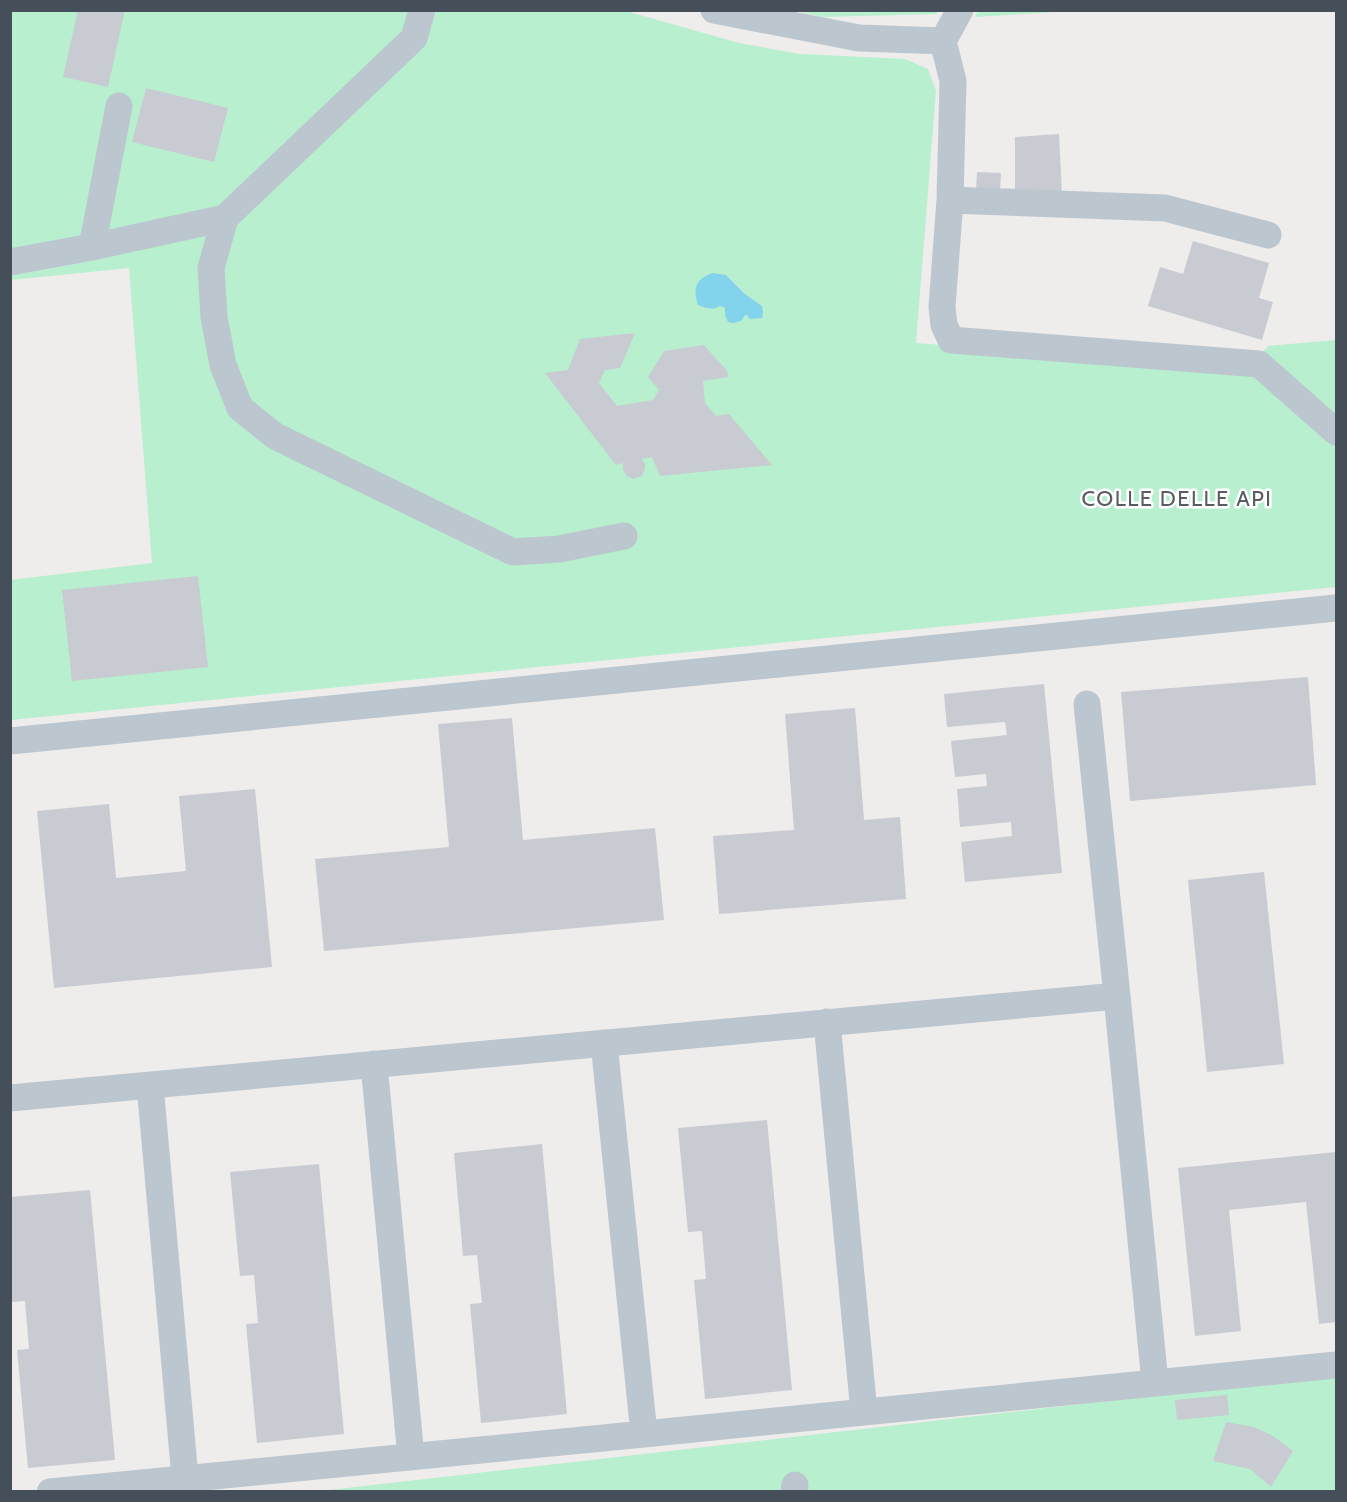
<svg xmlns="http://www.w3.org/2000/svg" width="1347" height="1502" font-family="Cabin,sans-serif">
<rect width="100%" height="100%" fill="#efecec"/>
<path fill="#b8efcf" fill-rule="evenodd" d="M11,11H626L739,43L800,54L905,59L928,69L936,91L916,343L1249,369L1268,346L1336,340V587L11,720L10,580L152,563L129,268L11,280ZM726,275L745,294L762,306L746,314L725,315V308L720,306Z
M797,11H938L937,14L823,17Z
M978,11V10L1072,11L975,17Z
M1336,1378V1491L312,1492L1187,1392Z"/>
<path fill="#84d3ed" d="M712,273L726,275L745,294L762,306L763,312L762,318L750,319L746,314L741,321L733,323L728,322L725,315V308L720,306C712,310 707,309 698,305C693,288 695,280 712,273Z"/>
<path fill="#c8cbd1" d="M78,10H125L108,87L63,77Z
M146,88L228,108L214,162L132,142Z
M1059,134L1062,194L1015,192V137Z
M977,172L1001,173L1000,191L976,190Z
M1193,241L1269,263L1259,298L1273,302L1262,340L1148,306L1160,267L1183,274Z
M635,333L620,368L605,370L599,383L617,406L653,400L659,390L648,377L664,351L704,345L727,371L728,377L703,381L705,403L716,416L729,414L772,465L660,476L652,457L642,459L645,464V469L642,476L633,479L627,476L623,470V463L616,465L545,373L568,370L580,339Z
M198,576L208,667L72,681L62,590Z
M1308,677L1316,785L1130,801L1121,692Z
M1044,684L1062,873L965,882L961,842L1012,836L1011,822L960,827L957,789L987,786L986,774L955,777L951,741L1007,735L1005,722L947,727L944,694Z
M855,708L864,820L900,817L906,899L719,914L713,836L794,830L785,714Z
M512,718L523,840L655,828L664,920L324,951L315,859L449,847L438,724Z
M255,789L272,967L54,988L37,811L109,804L116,878L186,871L179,796Z
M1264,872L1284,1064L1207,1072L1188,880Z
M767,1120L792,1390L705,1399L694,1280L706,1279L702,1231L688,1232L678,1128Z
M542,1144L567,1414L481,1423L470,1304L482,1303L477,1255L463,1256L454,1153Z
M1336,1152V1322L1319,1324L1306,1202L1229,1210L1241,1331L1195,1336L1178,1168Z
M319,1164L344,1434L257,1443L246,1324L258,1323L254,1275L240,1276L230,1172Z
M90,1190L115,1460L28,1468L17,1350L29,1349L25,1301L11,1302L10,1197Z
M1227,1395L1229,1415L1177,1420L1175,1400Z
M1226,1422L1254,1427L1273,1436L1293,1451L1271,1487L1250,1469L1213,1461Z"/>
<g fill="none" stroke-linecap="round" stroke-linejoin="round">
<path stroke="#bcc6cf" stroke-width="27" d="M422,10L414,38L225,218L211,268L214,317L223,365L240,408L275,436L513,552L559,549L624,536
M714,10L859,38L943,41L960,10
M943,41L953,81L950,200L942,307L944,325L951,340L1259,364L1336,432
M950,200L1165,208L1268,235
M92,247L119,106
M10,262L92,247L225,218
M1087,704L1117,996L1155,1383
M10,741L1336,608
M827,1022L864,1412
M604,1043L644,1434
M374,1064L411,1457
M150,1085L185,1478
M10,1098L1117,996
M50,1492L644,1434L1336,1365
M794,1492L795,1485"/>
</g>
<g text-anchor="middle" stroke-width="5" stroke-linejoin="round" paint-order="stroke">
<g font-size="22" letter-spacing="1.5" fill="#595c61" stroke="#fff">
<text x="1177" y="506">COLLE DELLE API</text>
</g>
</g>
<rect width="1347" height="1502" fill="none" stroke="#444f59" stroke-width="24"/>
</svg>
